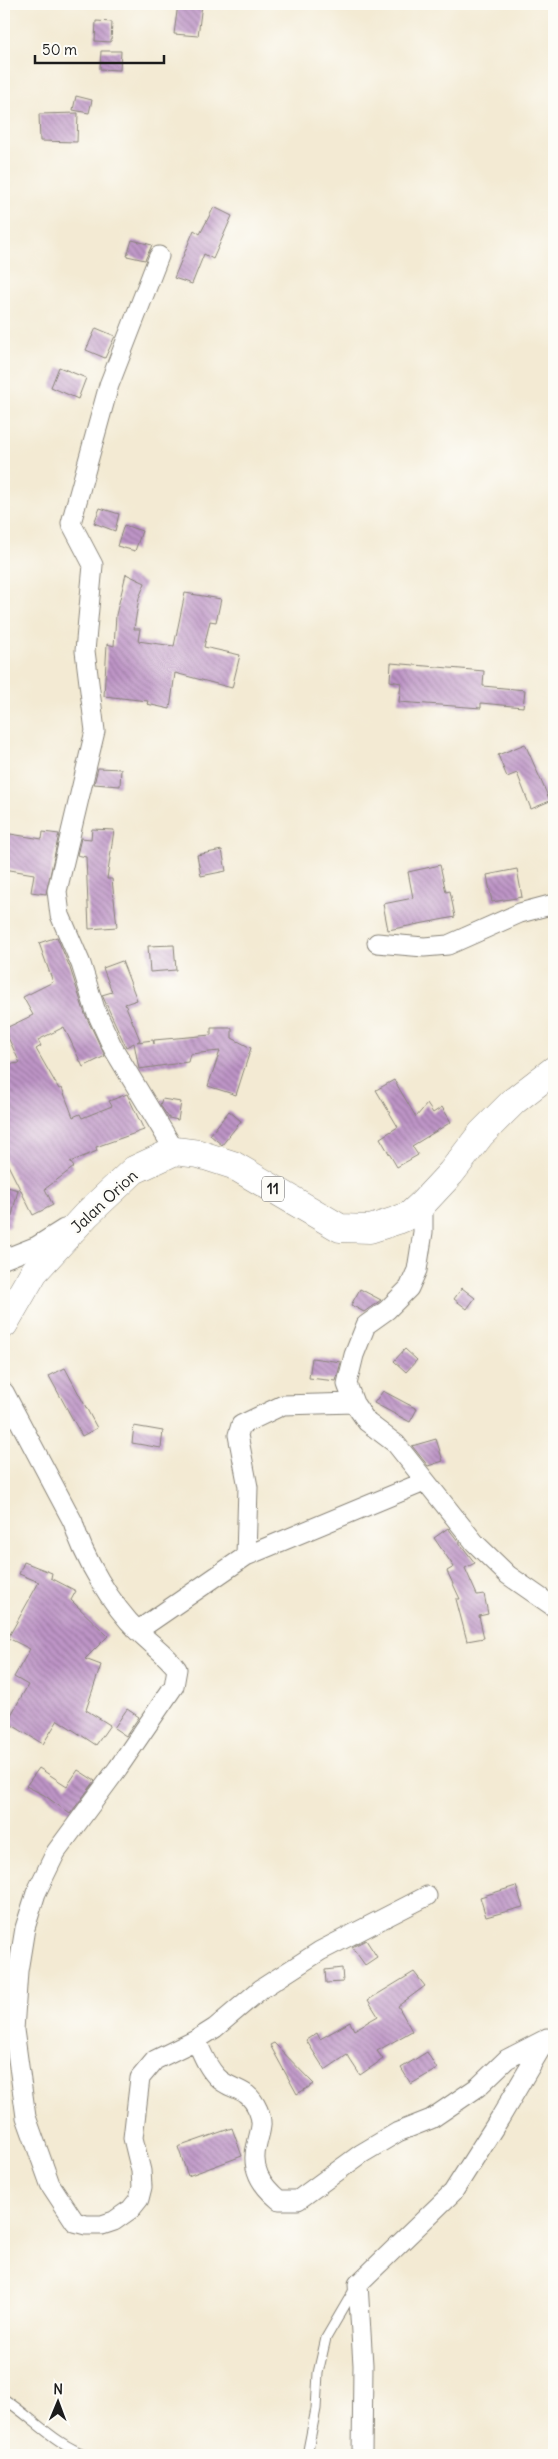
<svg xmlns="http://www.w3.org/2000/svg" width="558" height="2459" font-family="Delius,sans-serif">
<defs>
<pattern id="building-back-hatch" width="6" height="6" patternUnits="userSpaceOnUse" patternTransform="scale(1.25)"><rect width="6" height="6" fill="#bd94c6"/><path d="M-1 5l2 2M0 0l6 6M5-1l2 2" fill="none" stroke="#9978a0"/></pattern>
</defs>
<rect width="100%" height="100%" fill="#fdfcf7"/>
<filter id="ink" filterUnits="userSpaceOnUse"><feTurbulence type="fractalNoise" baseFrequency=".02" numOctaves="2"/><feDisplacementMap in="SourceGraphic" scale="10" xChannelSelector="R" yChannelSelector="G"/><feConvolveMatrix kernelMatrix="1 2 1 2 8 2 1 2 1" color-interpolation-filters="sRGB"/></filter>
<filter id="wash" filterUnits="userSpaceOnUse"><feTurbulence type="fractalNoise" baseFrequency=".0096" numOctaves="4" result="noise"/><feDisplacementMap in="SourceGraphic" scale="20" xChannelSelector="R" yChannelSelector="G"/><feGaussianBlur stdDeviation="1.12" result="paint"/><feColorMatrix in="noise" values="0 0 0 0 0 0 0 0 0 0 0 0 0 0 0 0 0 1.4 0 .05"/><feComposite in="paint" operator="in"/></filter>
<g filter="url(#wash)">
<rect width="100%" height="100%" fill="#f3ead3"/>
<g id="blocks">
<path fill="url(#building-back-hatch)" d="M178,4H202L198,36L174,34Z
M96,21L112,22L111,42L95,41Z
M101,51H121L120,70L100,69Z
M76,96L92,100L89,113L73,110Z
M78,113L77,142L40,141L39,114Z
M214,207L232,216L213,259L204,254L192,284L174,278L194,230L200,234Z
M132,240L152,245L145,260L127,256Z
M96,328L115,336L105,358L86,350Z
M59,367L86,378L78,399L51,387Z
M100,508L119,514L115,531L94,523Z
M124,525L142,531L135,551L117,546Z
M126,574L145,583L139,598L134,629H140L138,641L174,646L185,593L221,599L216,622L210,621L204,647L240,655L232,688L175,673L170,709L147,704L148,701L104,696L107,644L114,646L116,615Z
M391,663L484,671L483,686L525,690L523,707L481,703V708L399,702L401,683L390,681Z
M525,744L550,801L531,809L517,773L507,777L498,755Z
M98,768L121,769L120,786L94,784Z
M92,829L114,830L107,879H112L117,927L89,929L86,857L77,855L81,838L91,839Z
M43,832L59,834L46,894L31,892L34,874L4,869V833L42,839Z
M222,850L226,871L201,876L197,855Z
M440,865L446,892L450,891L455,917L388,930L383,904L413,898L408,872Z
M517,869L522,897L492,902L487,875Z
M57,937L70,968L85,1014L105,1056L83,1067L64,1027L38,1040L41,1046L36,1049L59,1089L62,1088L73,1117L80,1114L82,1118L112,1106L109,1101L127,1094L144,1130L96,1147L97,1151L70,1162L74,1167L45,1189L53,1205L33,1215L4,1157V1065L20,1063L4,1029L33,1015L23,997L53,982L39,943Z
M174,945L176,970L150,972L148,946Z
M122,961L137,1000L125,1004L140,1040L137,1042L153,1040L154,1044V1040L211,1035V1028H232V1038L251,1048L236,1095L208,1086L220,1051L190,1054L188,1062L139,1069L134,1043L126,1047L102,995L112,992L103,968Z
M394,1080L416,1117L427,1104L433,1113L442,1107L451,1122L412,1146L418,1155L397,1167L380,1138L398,1127L376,1090Z
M162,1099L181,1102L178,1120L169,1118L160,1105Z
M229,1111L241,1121L222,1145L210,1135Z
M4,1186L18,1190L9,1228L4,1227Z
M462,1288L475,1298L467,1309L454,1299Z
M360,1289L381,1300L364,1312L351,1305Z
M405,1349L417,1360L406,1372L394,1361Z
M312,1358L341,1362L336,1381L309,1378Z
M65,1368L97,1428L82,1436L49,1376Z
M383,1391L417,1409L410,1422L374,1403Z
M134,1426L163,1431L161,1448L132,1443Z
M436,1439L443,1461L428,1466L412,1446Z
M448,1528L475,1563L465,1568L477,1595L484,1594L488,1614L479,1616L484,1638L467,1641L456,1599H460L447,1571L454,1567L434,1538Z
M24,1562L52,1573L51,1578L76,1591L71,1600L108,1636L85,1659L101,1665L86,1710L110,1725L96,1745L58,1720L43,1744L7,1722L28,1685L14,1677L30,1649L8,1638L39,1582L19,1574Z
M127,1709L139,1717L126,1736L114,1728Z
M39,1768L67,1786L78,1770L95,1781L70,1814L44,1795L26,1786Z
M516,1886L523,1907L486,1917L480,1897Z
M366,1940L377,1957L365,1965L352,1947Z
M342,1968L343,1982L326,1983L325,1970Z
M414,1972L425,1986L398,2006L412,2031L377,2051L383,2059L360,2075L347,2055L325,2070L306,2040L317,2033L320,2039L350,2022L354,2030L378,2016L368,2000Z
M274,2043L314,2084L297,2094L270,2045Z
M427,2052L437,2069L411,2084L401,2068Z
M232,2128L242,2156L188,2176L178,2147Z"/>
</g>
</g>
<g filter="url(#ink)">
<use href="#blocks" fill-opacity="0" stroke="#888378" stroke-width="1"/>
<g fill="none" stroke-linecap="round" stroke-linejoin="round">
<g stroke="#888378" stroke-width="11">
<path id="lane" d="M4,2399C32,2417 56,2445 87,2455
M307,2455L316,2409L318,2373L326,2338L354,2290"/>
</g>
<g stroke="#888378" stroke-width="21">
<path id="street" d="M159,256L109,385L71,523L93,565L85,651L95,731L57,891L60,915L81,964L95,1009L113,1048L175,1151
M377,943L424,947L448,945L520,913L554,904
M423,1203V1232L417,1270L409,1288L387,1310L366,1325L354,1355L347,1384L354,1403L367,1422L396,1444L475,1543L508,1575L554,1607
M4,1259L37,1246L64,1229
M4,1392L73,1522C83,1557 112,1606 138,1631C152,1645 166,1654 177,1669L174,1686L118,1768L56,1852L36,1893L25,1928L18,1971L14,2030L26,2117L50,2184L75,2222L86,2225H102L114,2221L131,2209L139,2199L142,2187L141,2171L133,2138L140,2078L155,2060L196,2040L215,2028L261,1989L320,1951L427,1896
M246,1556L248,1487L238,1435L241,1425L283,1405L354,1403
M137,1631L246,1556L424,1482
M196,2040C202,2053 207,2067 217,2077C231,2092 247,2085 258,2110C264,2124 260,2130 257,2144C250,2168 261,2185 279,2200H298L361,2154L398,2132L431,2119L478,2087L507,2059L546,2039
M362,2455L363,2365L358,2284L453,2192L500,2118L547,2038"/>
</g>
<g stroke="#888378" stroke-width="29">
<path id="highway" d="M4,1324L34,1272L86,1215L134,1170L175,1151L199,1154L233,1165L340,1228L370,1229L398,1220L410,1215L423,1203L451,1173L481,1134L514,1101L554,1070"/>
</g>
<use href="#lane" stroke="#fff" stroke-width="9"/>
<use href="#street" stroke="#fff" stroke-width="19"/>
<use href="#highway" stroke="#fff" stroke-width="28"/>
</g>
</g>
<g text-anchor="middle" stroke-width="5" stroke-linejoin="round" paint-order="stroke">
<rect fill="#fdfcf7" stroke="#605f5e" stroke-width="1" x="262" y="1176.5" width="22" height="25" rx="4"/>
<g font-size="15" font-weight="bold" fill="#1c1c1c">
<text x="273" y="1194">11</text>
</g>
<g font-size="16" fill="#1c1c1c" stroke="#fdfcf7">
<text transform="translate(104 1201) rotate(-43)" y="6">Jalan Orion</text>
</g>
</g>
<rect width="558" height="2459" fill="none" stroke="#fdfcf7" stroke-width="20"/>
<g transform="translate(58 2402) rotate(1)" stroke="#fdfcf7" stroke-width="4" paint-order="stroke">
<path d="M0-4L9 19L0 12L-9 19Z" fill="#1c1c1c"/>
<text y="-8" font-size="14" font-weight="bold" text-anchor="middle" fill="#1c1c1c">N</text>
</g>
<path d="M35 55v8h129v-8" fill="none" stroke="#1c1c1c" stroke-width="2.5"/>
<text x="42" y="55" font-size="15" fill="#1c1c1c" stroke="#fdfcf7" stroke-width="4" paint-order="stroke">50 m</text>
</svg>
